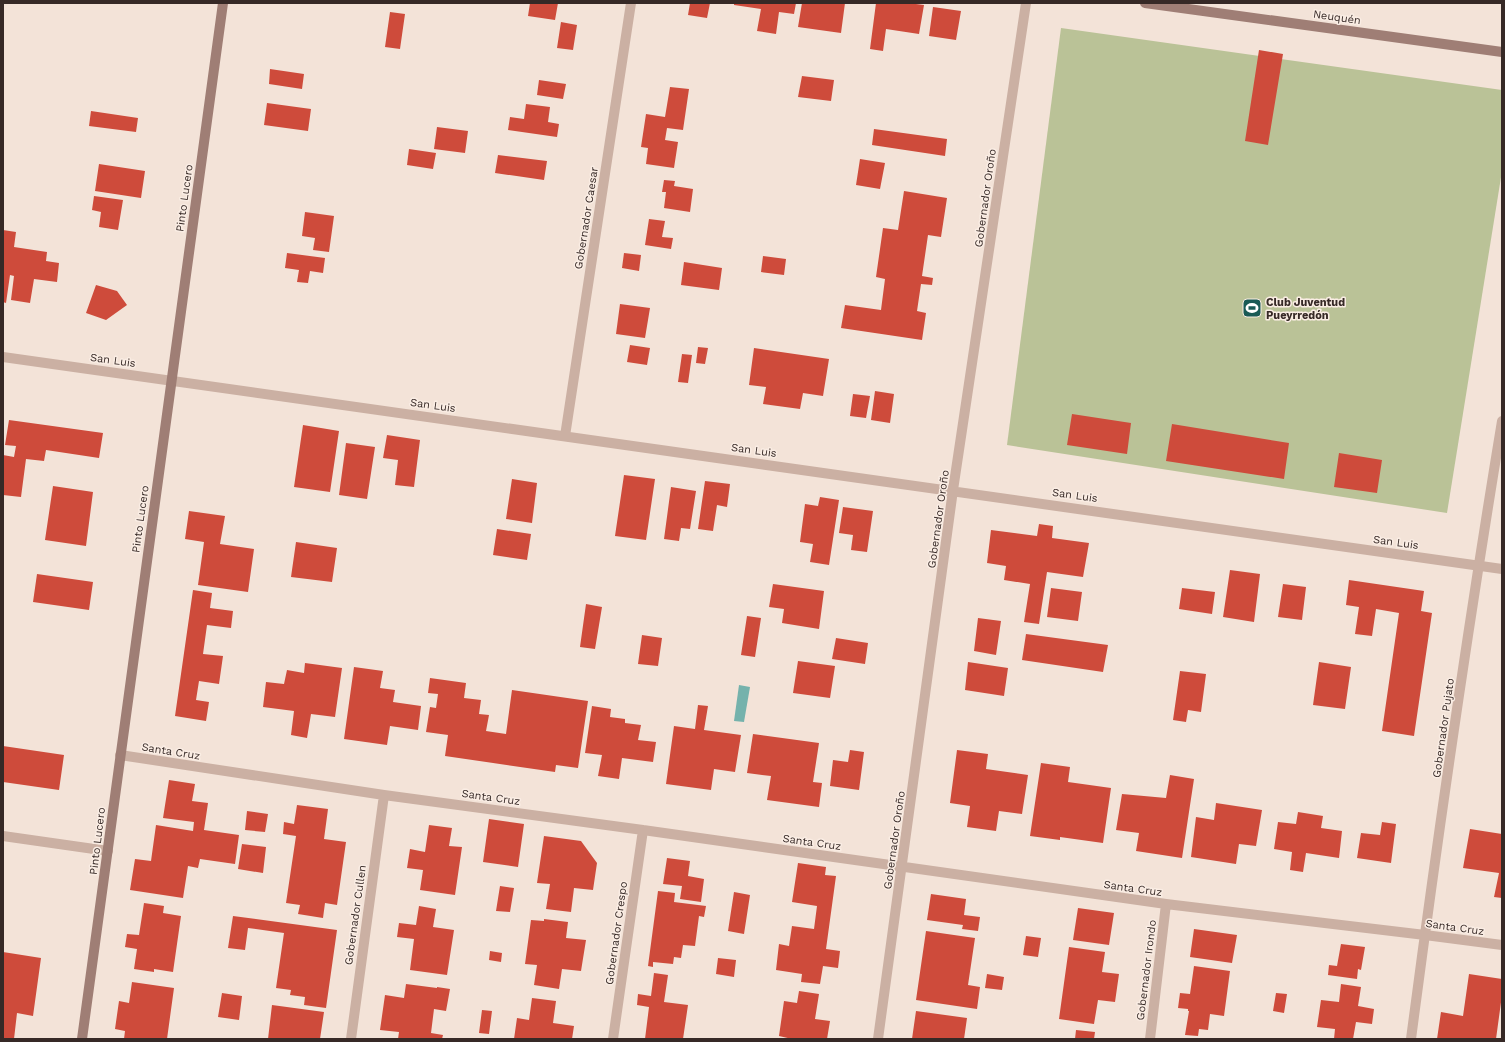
<svg xmlns="http://www.w3.org/2000/svg" width="1505" height="1042" font-family="'Work Sans',sans-serif">
<rect width="100%" height="100%" fill="#f3e3d8"/>
<path fill="#bac297" d="M1061,28L1502,90V171L1447,513L1007,445Z"/>
<path fill="#75b2ac" d="M739,685L750,687L744,722L734,721Z"/>
<path fill="#ce4b3b" d="M530,3H558L555,20L528,16Z
M690,3H710L707,18L688,15Z
M734,3H796L794,14L779,12L776,34L757,31L761,9L734,5Z
M802,3H845L841,33L798,27Z
M876,3H908L924,5L919,34L886,29L883,51L870,49Z
M933,7L961,11L956,40L929,36Z
M390,12L405,14L400,49L385,47Z
M561,22L577,25L573,50L557,48Z
M1259,50L1283,54L1268,145L1245,141Z
M270,69L304,74L302,89L269,84Z
M802,76L834,80L831,101L798,97Z
M539,80L566,84L563,99L537,95Z
M670,87L689,89L683,130L667,128L665,140L678,142L674,168L646,164L648,148L641,147L646,114L665,117Z
M267,103L311,109L308,131L264,125Z
M526,104L550,107L548,122L559,124L557,137L508,130L510,117L524,119Z
M91,111L138,118L136,132L89,126Z
M437,127L468,131L465,153L434,149Z
M874,129L947,139L945,156L872,145Z
M409,149L436,153L433,169L407,165Z
M498,155L547,161L544,180L495,173Z
M860,159L885,163L880,189L856,185Z
M99,164L145,171L141,198L95,191Z
M664,180L675,181L674,186L693,189L690,212L664,208L666,192H662Z
M904,191L947,198L941,237L928,235L922,276L933,278L932,285L921,284L917,311L926,313L922,340L841,328L845,305L881,310L885,279L876,277L883,228L898,230Z
M94,196L123,200L118,230L99,227L101,212L92,210Z
M305,212L334,216L329,252L313,250L315,238L302,236Z
M649,219L665,221L662,237L673,238L671,249L645,245Z
M3,230L16,232L14,247L47,252L46,261L59,263L57,282L34,279L30,303L11,300L14,276L10,275L6,303L3,302Z
M287,253L325,258L323,273L310,271L308,283L297,282L299,270L285,268Z
M624,253L641,255L639,271L622,268Z
M763,256L786,259L784,275L761,272Z
M684,262L722,268L719,290L681,285Z
M96,285L117,291L127,305L106,320L86,313Z
M620,304L650,308L645,338L616,334Z
M630,345L650,348L647,365L627,362Z
M698,347L708,348L705,364L696,363Z
M754,348L829,359L823,396L803,393L800,409L763,404L766,387L749,385Z
M682,354L692,355L688,383L678,382Z
M875,391L894,394L890,423L871,420Z
M853,394L870,396L866,418L850,416Z
M1072,414L1131,423L1127,454L1067,445Z
M9,420L103,433L99,458L46,450L44,461L26,459L21,497L3,495V455L14,457L16,446L5,445Z
M1172,424L1289,443L1284,479L1166,461Z
M303,425L339,431L330,492L294,487Z
M387,435L420,440L414,487L395,485L398,460L383,458Z
M346,443L375,447L367,499L339,495Z
M1339,453L1382,460L1377,493L1334,487Z
M624,475L655,479L646,540L615,536Z
M512,479L537,483L532,523L506,519Z
M705,481L730,484L727,507L717,505L713,531L698,529Z
M53,486L93,492L86,546L45,540Z
M671,487L696,491L690,529L681,528L679,541L664,539Z
M820,497L839,500L829,565L810,562L813,544L800,542L805,504L818,506Z
M843,507L873,511L867,552L851,550L853,535L839,533Z
M189,511L225,516L220,544L254,549L248,592L198,585L204,542L185,539Z
M1039,524L1053,526L1052,538L1089,543L1083,577L1047,572L1039,624L1024,622L1030,584L1004,580L1006,566L987,563L991,530L1037,536Z
M497,529L531,534L527,560L493,555Z
M296,542L337,548L332,582L291,577Z
M1230,570L1260,574L1254,622L1223,617Z
M37,574L93,582L89,610L33,602Z
M1349,580L1424,591L1421,611L1432,613L1414,736L1382,731L1399,613L1376,609L1372,636L1355,634L1359,607L1346,605Z
M773,584L824,591L819,629L782,623L784,609L769,607Z
M1283,584L1306,587L1302,620L1278,617Z
M1051,588L1082,592L1078,621L1047,617Z
M1182,588L1215,592L1212,614L1179,609Z
M193,590L212,593L210,608L233,611L231,628L207,625L203,654L223,656L219,684L199,681L196,700L209,702L206,721L175,716Z
M586,604L602,607L595,649L580,647Z
M747,616L761,618L755,657L741,655Z
M978,618L1001,621L996,655L974,651Z
M1026,634L1108,645L1103,672L1022,660Z
M642,635L662,638L658,666L638,664Z
M836,638L868,643L865,664L832,659Z
M798,661L835,666L830,698L793,693Z
M968,662L1008,668L1004,696L965,690Z
M1319,662L1351,667L1345,709L1313,705Z
M305,663L342,668L335,717L311,714L307,738L291,735L294,711L263,707L266,682L284,684L287,670L304,673Z
M354,667L383,671L380,688L395,690L393,702L421,706L418,730L390,726L387,745L344,739Z
M1180,671L1206,674L1201,712L1188,710L1186,722L1173,720Z
M430,678L466,683L464,698L481,700L479,714L489,715L486,731L506,734L512,690L588,701L578,768L556,765L555,772L445,756L448,735L426,732L430,707L436,708L438,694L428,693Z
M698,705L708,706L704,730L741,735L735,772L714,769L711,790L666,784L674,726L695,729Z
M592,706L611,709L610,717L625,719V723L641,725L638,740L656,742L653,762L622,758L619,779L598,776L602,755L585,753Z
M753,734L819,743L813,782L822,783L819,807L767,800L771,776L747,773Z
M3,746L64,755L59,790L3,782Z
M850,750L864,752L859,790L830,786L833,760L848,762Z
M957,750L988,754L986,769L1028,775L1022,814L999,811L996,831L967,827L970,806L950,803Z
M1041,763L1070,767L1068,782L1111,788L1103,843L1060,837V840L1030,836Z
M1170,775L1194,779L1182,858L1136,851L1139,833L1116,830L1122,794L1166,798Z
M169,780L195,784L192,801L208,803L204,830L239,835L235,864L200,859L198,868L188,866L183,898L130,890L135,859L151,861L156,825L193,831L194,822L163,818Z
M1216,803L1262,810L1256,846L1239,844L1236,864L1191,857L1196,817L1214,820Z
M297,805L328,809L324,839L346,842L337,905L325,903L323,918L298,914L300,905L286,903L296,836L283,834L284,822L294,824Z
M247,811L268,814L265,832L245,830Z
M1298,812L1323,816L1321,828L1342,831L1339,858L1306,853L1303,872L1290,870L1292,852L1274,849L1278,822L1296,824Z
M489,819L524,824L518,867L483,862Z
M1382,822L1396,824L1391,863L1357,858L1361,833L1380,835Z
M429,825L452,828L449,846L462,847L455,895L420,890L423,870L407,868L410,849L425,852Z
M1470,829L1502,834V898L1494,897L1499,873L1463,868Z
M544,836L581,841L597,863L593,890L574,888L571,912L546,909L550,884L537,883Z
M242,844L266,847L263,873L238,869Z
M667,858L690,861L688,876L704,879L701,902L680,899L682,886L663,884Z
M798,863L826,867L825,875L836,876L826,949L840,951L838,968L823,966L820,984L801,982L802,974L776,970L779,944L789,946L792,926L814,929L817,906L792,902Z
M500,886L514,888L510,912L496,911Z
M658,891L675,893L674,902L706,906L704,917L699,916L695,946L683,945L681,958L674,957L673,964L653,962V967L648,966Z
M734,892L750,895L744,934L728,931Z
M931,894L966,899L964,915L980,917L978,931L962,929L963,925L927,920Z
M144,903L164,906L163,913L181,916L173,972L154,969V972L134,969L137,949L125,947L127,934L139,935Z
M419,906L436,909L433,927L454,930L447,975L410,970L414,939L397,937L399,923L416,925Z
M1078,908L1114,913L1109,945L1073,940Z
M233,916L337,930L326,1008L304,1005L305,997L290,995L291,990L276,988L284,933L248,928L245,950L228,948Z
M544,919L568,922L566,938L586,940L581,971L562,969L559,989L534,985L537,965L525,964L531,920L544,921Z
M1194,929L1237,935L1232,963L1190,957Z
M926,931L975,938L968,985L980,987L977,1009L916,1000Z
M1026,936L1041,938L1038,957L1023,955Z
M1341,944L1365,947L1361,970L1358,969L1357,979L1328,975L1329,965L1337,966Z
M1069,947L1105,952L1102,972L1119,974L1115,1002L1098,1000L1094,1024L1059,1019Z
M490,951L502,953L501,962L489,960Z
M3,952L41,958L33,1016L17,1013L14,1039H3Z
M718,958L736,960L734,977L716,974Z
M1194,966L1230,971L1224,1016L1210,1014L1208,1030L1199,1029L1198,1036L1185,1035L1189,1011H1188V1009L1178,1008L1180,993L1190,994Z
M654,973L668,975L664,1002L688,1005L683,1039H645L649,1007L637,1005L638,994L651,996Z
M987,974L1004,977L1002,990L985,988Z
M1469,974L1502,979V995L1496,1039H1437L1441,1012L1463,1016Z
M132,982L174,988L167,1039H124L125,1031L115,1029L119,1001L129,1003Z
M406,984L437,988V987L450,989L446,1011L434,1009L431,1033L443,1035L442,1039H398L399,1032L380,1030L385,995L404,998Z
M1341,984L1361,987L1358,1006L1374,1009L1372,1024L1356,1022L1353,1039H1334L1335,1029L1317,1027L1321,1000L1339,1002Z
M799,991L819,994L815,1019L830,1021L827,1039H792L779,1036L784,1001L797,1003Z
M222,993L242,996L239,1020L218,1017Z
M1276,993L1287,994L1284,1013L1273,1011Z
M532,998L556,1001L553,1023L574,1026L572,1039H514L517,1018L529,1020Z
M272,1005L324,1012L320,1039H268Z
M482,1010L492,1011L489,1034L479,1033Z
M916,1011L967,1018L964,1039H912Z
M1076,1030L1095,1032L1094,1039H1075Z"/>
<g fill="none" stroke-linecap="round" stroke-linejoin="round">
<path stroke="#cbb0a3" stroke-width="10" d="M3,357L1502,569
M565,436L631,3
M120,755L384,795L643,830L1166,904L1425,935L1502,945
M3,836L108,851
M351,1039L384,795
M613,1039L643,830
M878,1039L953,490L1026,3
M1150,1039L1166,904
M1411,1039C1438,833 1468,627 1502,421"/>
<path stroke="#9f7e75" stroke-width="10" d="M1145,3L1502,52
M82,1039L223,3"/>
</g>
<defs>
<g id="stadium-square" transform="scale(1)"><rect x="-9" y="-9" width="18" height="18" rx="4" fill="#195a55" stroke="#faede4"/><path d="M0-5a6.5 5 0 1 0 0 10a6.5 5 0 1 0 0-10ZM-3.5-1.8h7v3.6h-7Z" fill="#fff"/></g>
</defs>
<g fill-rule="evenodd">
<use href="#stadium-square" x="1252" y="308"/>
</g>
<g text-anchor="middle" stroke-width="3" stroke-linejoin="round" paint-order="stroke">
<g font-size="11" fill="#362926" stroke="#faede4">
<text transform="translate(1337 17) rotate(8)" y="4">Neuquén</text>
<text transform="translate(184 198) rotate(-82)" y="4">Pinto Lucero</text>
<text transform="translate(985 198) rotate(-82)" y="4">Gobernador Oroño</text>
<text transform="translate(586 218) rotate(-81)" y="4">Gobernador Caesar</text>
<text transform="translate(113 360) rotate(8)" y="4">San Luis</text>
<text transform="translate(433 405) rotate(8)" y="4">San Luis</text>
<text transform="translate(754 450) rotate(8)" y="4">San Luis</text>
<text transform="translate(1075 495) rotate(8)" y="4">San Luis</text>
<text transform="translate(140 519) rotate(-82)" y="4">Pinto Lucero</text>
<text transform="translate(938 519) rotate(-82)" y="4">Gobernador Oroño</text>
<text transform="translate(1396 542) rotate(8)" y="4">San Luis</text>
<text transform="translate(1443 728) rotate(-82)" y="4">Gobernador Pujato</text>
<text transform="translate(171 751) rotate(9)" y="4">Santa Cruz</text>
<text transform="translate(491 797) rotate(8)" y="4">Santa Cruz</text>
<text transform="translate(894 840) rotate(-82)" y="4">Gobernador Oroño</text>
<text transform="translate(97 841) rotate(-83)" y="4">Pinto Lucero</text>
<text transform="translate(812 842) rotate(8)" y="4">Santa Cruz</text>
<text transform="translate(1133 888) rotate(8)" y="4">Santa Cruz</text>
<text transform="translate(355 915) rotate(-82)" y="4">Gobernador Cullen</text>
<text transform="translate(1455 927) rotate(8)" y="4">Santa Cruz</text>
<text transform="translate(616 933) rotate(-82)" y="4">Gobernador Crespo</text>
<text transform="translate(1146 970) rotate(-83)" y="4">Gobernador Irondo</text>
</g>
<g font-size="11" font-weight="bold" fill="#362926" stroke="#faede4" text-anchor="start">
<text x="1266" y="306">Club Juventud<tspan x="1266" dy="13">Pueyrredón</tspan></text>
</g>
</g>
<rect width="1505" height="1042" fill="none" stroke="#362926" stroke-width="8"/>
</svg>
